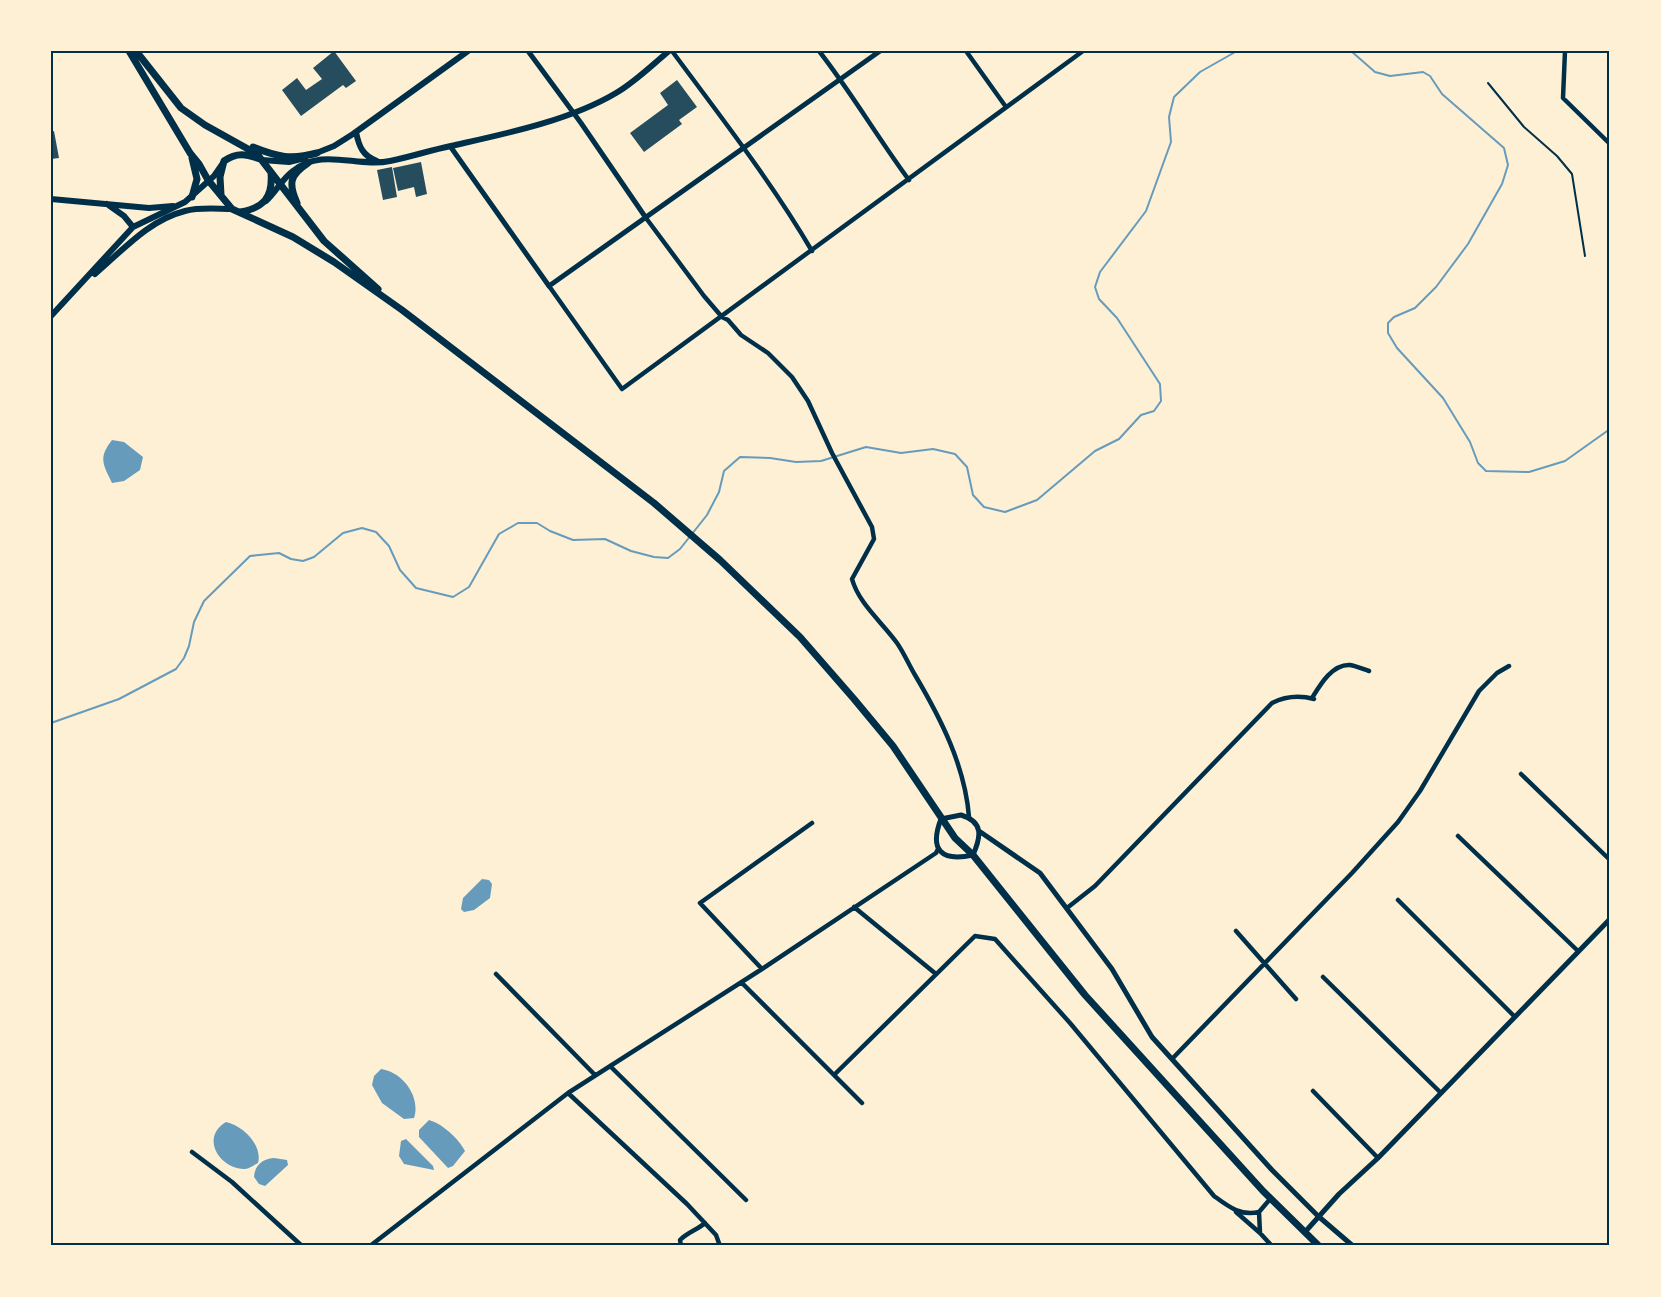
<svg xmlns="http://www.w3.org/2000/svg" width="1661" height="1297" font-family="Mulish,sans-serif">
<rect width="100%" height="100%" fill="#fdf0d5"/>
<path fill="#669bbc" d="M112,440L124,442L143,457L140,470L124,481L112,483C103,464 98,458 112,440Z
M482,879L489,880L492,884L490,898L474,910L464,912L461,909L463,898Z
M381,1069C403,1072 421,1097 414,1118L404,1119L382,1103L372,1085L374,1076Z
M429,1120C443,1124 459,1139 465,1151L453,1166L448,1168L419,1137V1130Z
M226,1122C242,1125 263,1145 258,1163C254,1165 249,1169 245,1169C221,1170 199,1138 226,1122Z
M406,1139L433,1166L434,1170L404,1164L399,1156L401,1141Z
M274,1158L287,1160L288,1165L265,1186L259,1184L254,1177C255,1165 262,1159 274,1158Z"/>
<g fill="none" stroke-linecap="round" stroke-linejoin="round">
<path stroke="#669bbc" stroke-width="2" d="M1351,51L1375,72L1390,76L1423,72L1430,76L1442,94L1504,148L1508,165L1502,184L1468,244L1436,287L1415,308L1394,317L1388,323V333L1397,348L1443,398L1470,442L1478,463L1486,471L1529,472L1565,461L1610,429
M51,723L119,699L176,669L184,658L189,646L194,622L204,601L250,556L279,553L291,559L303,561L314,557L343,533L362,528L376,532L389,546L400,570L416,588L453,597L469,587L499,534L518,523H537L550,531L573,540L605,539L631,551L654,557L668,558L680,549L707,515L719,492L724,471L740,457L770,458L796,462L821,461L866,447L901,453L933,449L955,454L967,467L973,495L984,507L1005,512L1037,500L1095,451L1119,439L1141,415L1154,411L1161,401L1160,384L1117,318L1099,299L1095,287L1100,272L1146,211L1171,142L1169,117L1174,97L1200,72L1237,51"/>
</g>
<path fill="#264d5e" d="M334,51L356,81L346,88L343,85L301,116L282,90L297,78L306,90L322,79L313,68Z
M677,80L697,107L679,120L682,124L644,152L630,133L668,105L660,93Z
M54,131L59,158L51,159V132Z
M421,162L427,194L416,197L414,187L398,191L393,168Z
M392,167L397,197L383,200L377,170Z"/>
<g fill="none" stroke-linecap="round" stroke-linejoin="round">
<path stroke="#003049" stroke-width="2" d="M1488,83L1524,127L1557,156L1572,174L1585,256"/>
<path stroke="#003049" stroke-width="4.5" d="M672,51C720,116 771,181 812,251
M819,51C851,92 878,138 909,180
M966,51L1006,107
M1565,51L1563,98L1610,144
M646,218L704,296L722,317L728,320L741,335L768,353L792,377L808,401L832,453L872,527L874,539L852,579C859,604 882,622 897,643C904,653 909,665 915,675C941,719 965,766 969,817
M549,286L622,389L1083,51
M1312,698C1320,685 1332,664 1350,665C1356,666 1363,669 1369,671
M1521,774L1610,860
M1458,836L1578,951
M1398,900L1514,1016
M854,907L936,974
M1067,908L1095,886L1272,703C1286,696 1299,695 1314,699
M1236,931L1296,999
M762,969L700,903L812,823
M496,974L595,1075
M1323,977L1441,1093
M742,983L862,1103
M1172,1059L1352,873L1398,822L1420,791L1479,691L1497,673L1509,666
M610,1066L746,1200
M834,1075L975,936L995,939L1070,1023L1214,1196C1229,1207 1240,1216 1259,1212
M1313,1091L1378,1158
M568,1093L687,1204L716,1235L720,1246
M192,1152L232,1182L302,1246
M1271,1198L1259,1212L1260,1233L1272,1246
M1236,1212L1260,1233
M370,1246L568,1093L762,969L936,853L938,849
M681,1246L680,1240C688,1232 697,1230 705,1223"/>
<path stroke="#003049" stroke-width="5" d="M528,51L581,123L646,218
M450,146L549,286L880,51
M961,815C984,822 981,837 973,855C941,862 929,850 941,819Z
M979,831L1040,873L1112,969L1152,1037L1272,1170L1318,1216L1353,1246
M1305,1232L1339,1194L1378,1158L1610,919"/>
<path stroke="#003049" stroke-width="6" d="M356,132C359,147 363,156 377,161
M314,154L334,146L353,134L468,51
M262,160L289,162L305,158
M51,199L149,208L173,206
M266,201C276,192 282,179 293,171C322,147 357,168 390,161C410,157 431,150 451,146C504,134 569,121 616,93C635,82 652,65 669,51
M107,204L124,216L133,227
M95,274C123,250 149,220 185,211C200,207 217,209 232,209
M51,316L133,227L185,202L214,176L223,163"/>
<path stroke="#003049" stroke-width="7" d="M129,51L190,153L199,164L208,180L232,209L293,237L334,262L402,310L654,503L720,560L800,637L854,699L893,746L955,838L973,855L1085,995L1263,1191L1319,1246
M136,51L181,108L205,125L257,154L324,241L378,289
M253,147C278,157 291,160 317,153
M192,158L197,179L192,197
M221,195L220,177L224,161C237,152 246,154 260,159
M297,203C288,183 290,175 308,163
M240,212C263,208 273,198 271,173"/>
</g>
<rect width="1661" height="1297" fill="none" stroke="#fdf0d5" stroke-width="105"/>
<rect x="52" y="52" width="1556" height="1192" fill="none" stroke="#003049" stroke-width="2"/>
</svg>
